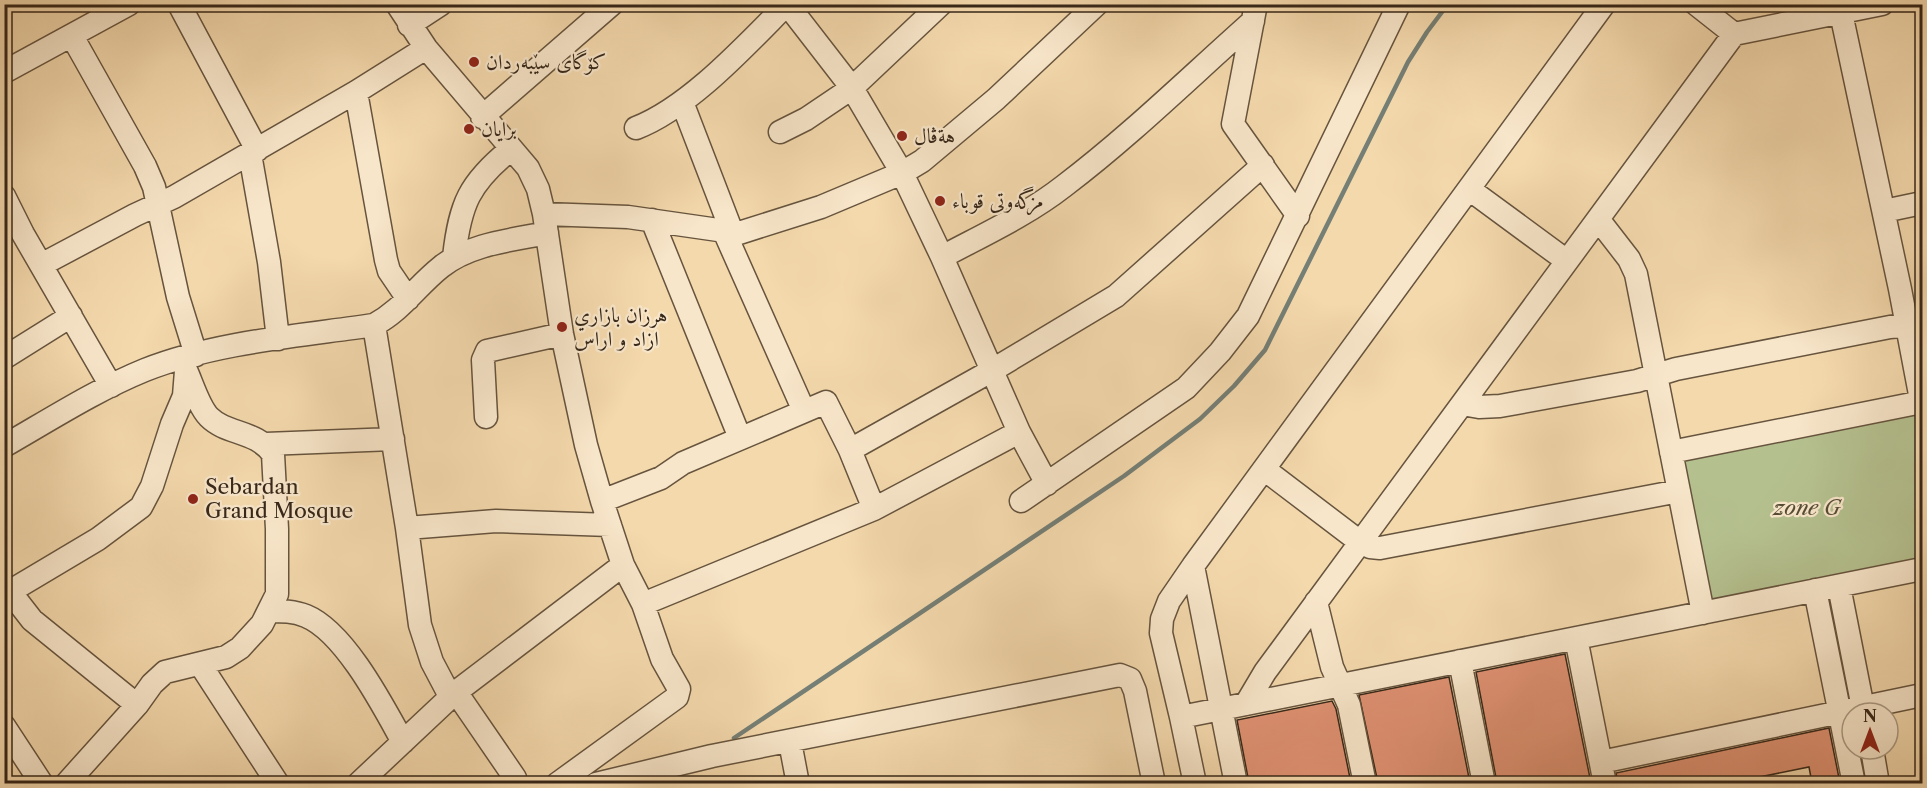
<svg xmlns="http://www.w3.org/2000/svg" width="1927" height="788" font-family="'Libre Caslon Text',Amiri,serif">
<rect width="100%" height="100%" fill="#f4d9ad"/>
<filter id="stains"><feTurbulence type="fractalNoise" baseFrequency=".00333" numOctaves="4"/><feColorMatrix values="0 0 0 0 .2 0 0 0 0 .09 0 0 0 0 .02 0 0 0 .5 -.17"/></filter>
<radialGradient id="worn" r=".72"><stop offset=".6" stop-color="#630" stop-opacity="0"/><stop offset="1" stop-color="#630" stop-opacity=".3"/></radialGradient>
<path fill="#b5c08f" stroke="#767454" stroke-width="1.5" d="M1917,411L1922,437V562L1706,604L1678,457Z"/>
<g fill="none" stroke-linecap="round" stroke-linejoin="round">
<path stroke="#757f75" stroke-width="4.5" d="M734,738L1124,476L1200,419L1234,386L1265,350L1408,62L1427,32L1448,4"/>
</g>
<path fill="#df9172" stroke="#372719" stroke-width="1.5" d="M1565,654L1591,783H1497L1476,672Z
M1449,677L1470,783H1378L1359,695Z
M1332,701L1336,709L1351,783H1249L1237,720Z
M1829,728L1840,783H1812L1809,767L1730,783H1618L1616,773Z"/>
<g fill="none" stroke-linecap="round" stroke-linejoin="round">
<g stroke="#66543e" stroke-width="25">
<path id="minor" d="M179,4L257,150
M397,4L426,48L528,168L538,189L544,214L562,334L586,445L602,501L623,565L643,604L662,659L679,689L677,697L557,784
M787,4L852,88L902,173L942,257L1019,432L1047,484
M1256,4L1233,124L1298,216
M1696,4L1734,34
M1841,13L1900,289L1922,405
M409,25L441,4
M72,36L145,166L154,187L178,297L196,355
M4,72L129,4
M356,92L386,260L389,271L408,299
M682,102L732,232
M482,117L612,4
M636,128C690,107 746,45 787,4
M780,132L806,119L852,88L941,4
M250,154L269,262L278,339
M1469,189L1567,261
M4,196L23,234L111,386
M1884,211L1922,203
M544,214L628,217L739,233L821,207L902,173L922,161L996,99L1097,4
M1598,219L1629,259L1636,274L1703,613
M652,220L740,438
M724,231L804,411
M454,257C460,204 469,183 511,149
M942,257C983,235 1027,215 1064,186C1130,136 1191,76 1253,21
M41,265L135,215L174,197L356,92L426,48
M374,325L407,528L420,625L432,662L451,698
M4,358L71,316
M1462,404L1479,407L1500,406L1637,381L1676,369L1890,327L1922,324
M486,417L483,360L487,351L562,334
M266,444L393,439
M4,446C51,419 96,390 145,370C216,342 299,336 374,325C402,310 417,286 441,267C469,244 512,240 547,233
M850,450L991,371L1116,296L1263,165
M1671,452L1922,402
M1264,469L1360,542L1370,547L1380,548L1679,491
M602,501L661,478L683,463L826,402L850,450L874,509
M1021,501L1186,388L1220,352L1248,316L1399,4
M407,528L496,521L610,525
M1193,566L1236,784
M1839,586L1864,713
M1815,590L1854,784
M11,593L32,620L137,705
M4,595L98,539L141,507L152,486L172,424L184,396L186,371
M1316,602L1332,667L1349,705L1365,784
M643,604L874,509L1019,432
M269,611C282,611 294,611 306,616C345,632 383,706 403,742
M1576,638L1605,784
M1460,661L1484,784
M200,664L278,784
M456,692L515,778L514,784
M1246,704L1265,672L1734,34L1882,4
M1181,717L1922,569
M4,726L42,784
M790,742L798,784
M1872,749L1878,784
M1601,762L1922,695
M66,784L137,705L152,684L165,672L226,657L240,648L262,624L277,594V529L273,454C256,430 227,435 209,417C199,407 192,383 186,370
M358,784L456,692L623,565
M596,784L712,756L1120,675L1130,679L1135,691L1154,784
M1195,784L1181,717L1161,633L1162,619L1169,601L1193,566L1604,4"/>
</g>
<use href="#minor" stroke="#f8e6ca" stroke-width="22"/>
</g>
<g fill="#8f2418" stroke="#f8e6ca" stroke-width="2">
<circle cx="474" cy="62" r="6"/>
<circle cx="469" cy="129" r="6"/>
<circle cx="902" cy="136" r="6"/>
<circle cx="940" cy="201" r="6"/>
<circle cx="562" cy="327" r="6"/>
<circle cx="193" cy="499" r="6"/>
</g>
<g text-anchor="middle" stroke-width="4.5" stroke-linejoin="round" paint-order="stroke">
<g font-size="21" fill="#372719" stroke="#f8e6ca" text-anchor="start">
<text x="486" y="69">کۆگای سێبەردان</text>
<text x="481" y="136">برايان</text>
<text x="914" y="143">هةڤال</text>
<text x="952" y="208">مزگەوتی قوباء</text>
<text x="574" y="322">هرزان بازاري<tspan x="574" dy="24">ازاد و اراس</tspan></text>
<text x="205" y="494">Sebardan<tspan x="205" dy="24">Grand Mosque</tspan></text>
</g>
<g font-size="21" font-style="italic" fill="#564d36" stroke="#f8e6ca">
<text x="1807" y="515">zone G</text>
</g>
</g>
<rect width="1927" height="788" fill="none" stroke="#f4d9ad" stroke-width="24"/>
<rect x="6" y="6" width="1915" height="776" fill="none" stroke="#372719" stroke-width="3"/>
<rect x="12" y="12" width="1903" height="764" fill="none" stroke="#372719" stroke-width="1.5"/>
<g transform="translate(1870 731)"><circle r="28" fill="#f8e6ca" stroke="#ab9a83" stroke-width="1.5"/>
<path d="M0-4.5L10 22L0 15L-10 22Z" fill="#8f2418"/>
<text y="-9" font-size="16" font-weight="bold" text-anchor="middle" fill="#372719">N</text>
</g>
<rect width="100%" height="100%" filter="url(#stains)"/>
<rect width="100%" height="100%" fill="url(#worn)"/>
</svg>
